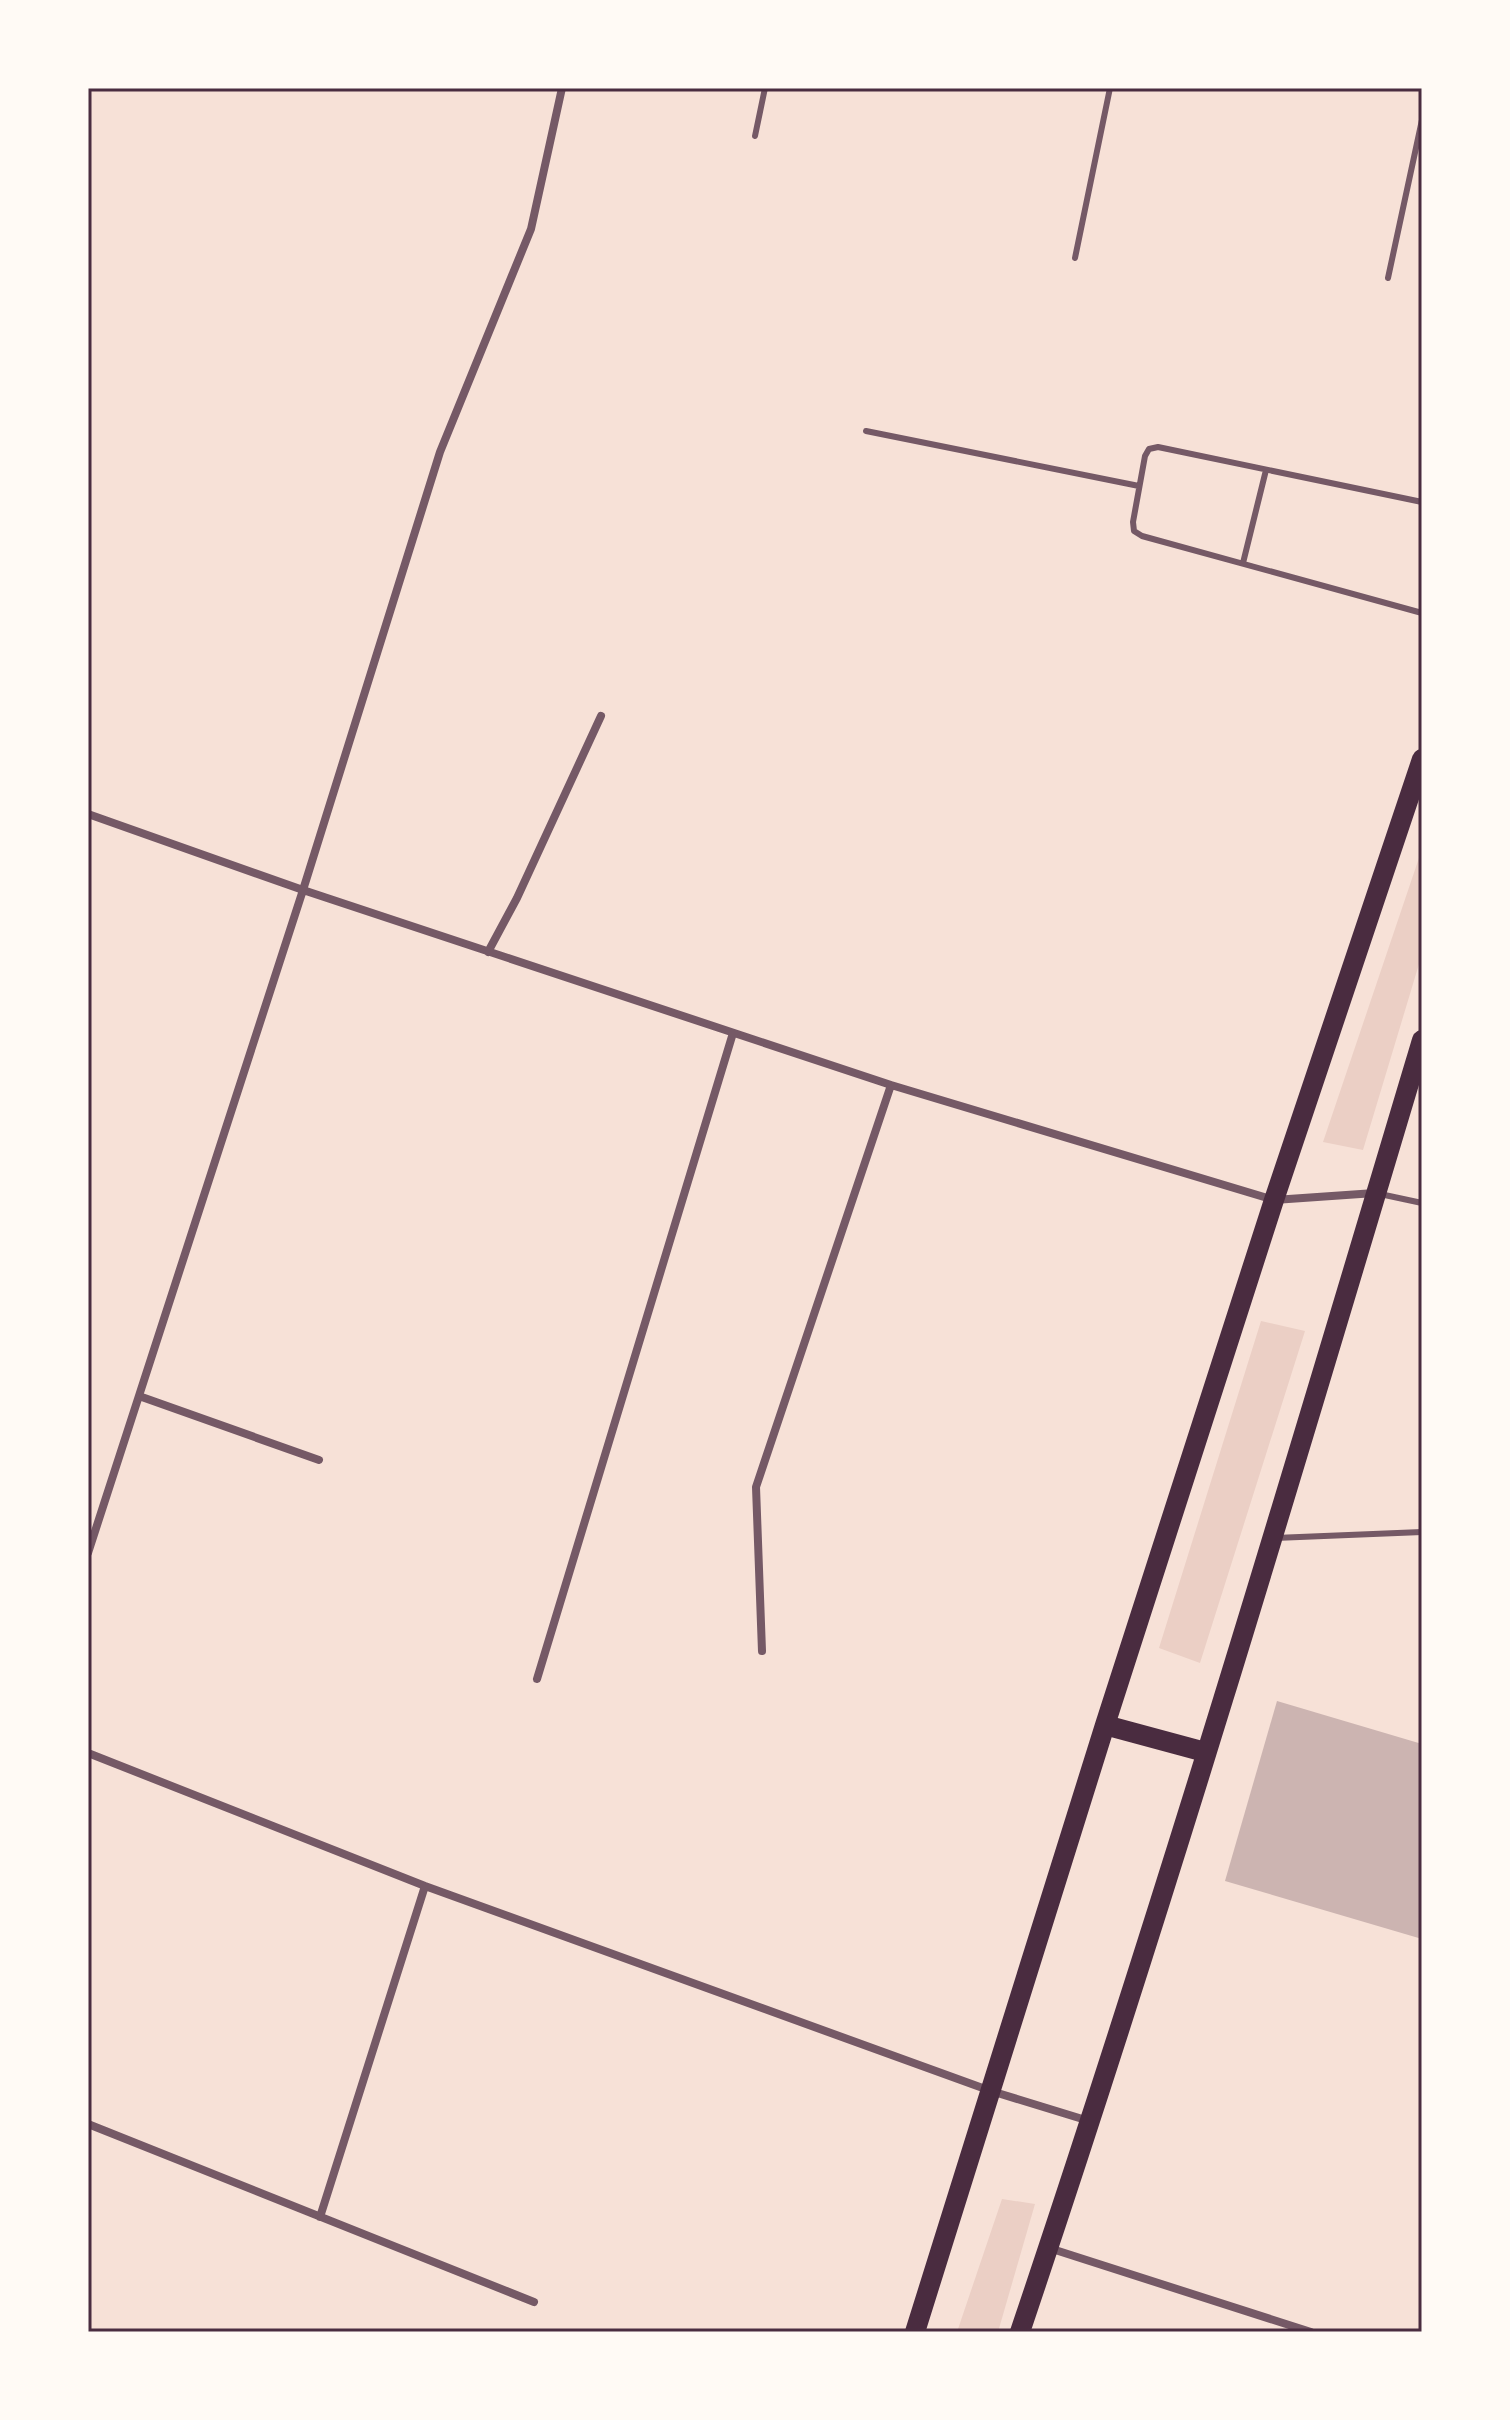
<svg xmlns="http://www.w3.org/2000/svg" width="1510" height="2420" font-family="'DejaVu Sans',sans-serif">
<rect width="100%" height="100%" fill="#f7e1d7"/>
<path fill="#ebcfc5" d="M1422,849V954L1363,1150L1323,1142Z
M1261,1321L1305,1331L1200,1663L1159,1648Z
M1002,2199L1035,2204L998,2332H957Z"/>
<path fill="#ccb4b1" d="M1277,1701L1422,1744V1939L1225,1881Z"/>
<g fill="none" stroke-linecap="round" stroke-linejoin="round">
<path stroke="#755966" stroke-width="6" d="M755,136L765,88
M1075,258L1110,88
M1388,278L1422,120
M866,431L1139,486
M1422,502L1158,447L1149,449L1145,456L1133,522L1134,531L1142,536L1422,613
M1243,563L1266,470
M1380,1194L1422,1203
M1275,1538L1422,1532"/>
<path stroke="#755966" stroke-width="8" d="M88,814L303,890L891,1085L1274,1200L1375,1193
M488,952L517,898L601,716
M139,1396L319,1460
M88,1553L303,890L440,452L531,229L562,88
M762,1651L756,1487L891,1085
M537,1679L733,1033
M88,1753L425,1886L991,2091L1089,2121
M88,2124L534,2302
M320,2217L425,1886
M1049,2248L1311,2332"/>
<path stroke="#4a2c40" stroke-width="20" d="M1105,1725L1205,1752
M915,2332L1105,1725L1274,1200L1422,759
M1020,2332C1164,1905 1293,1472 1422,1040"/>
</g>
<rect width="1510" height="2420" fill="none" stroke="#fffaf5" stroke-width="180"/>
<rect x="90" y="90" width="1330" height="2240" fill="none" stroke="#4a2c40" stroke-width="3"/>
</svg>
